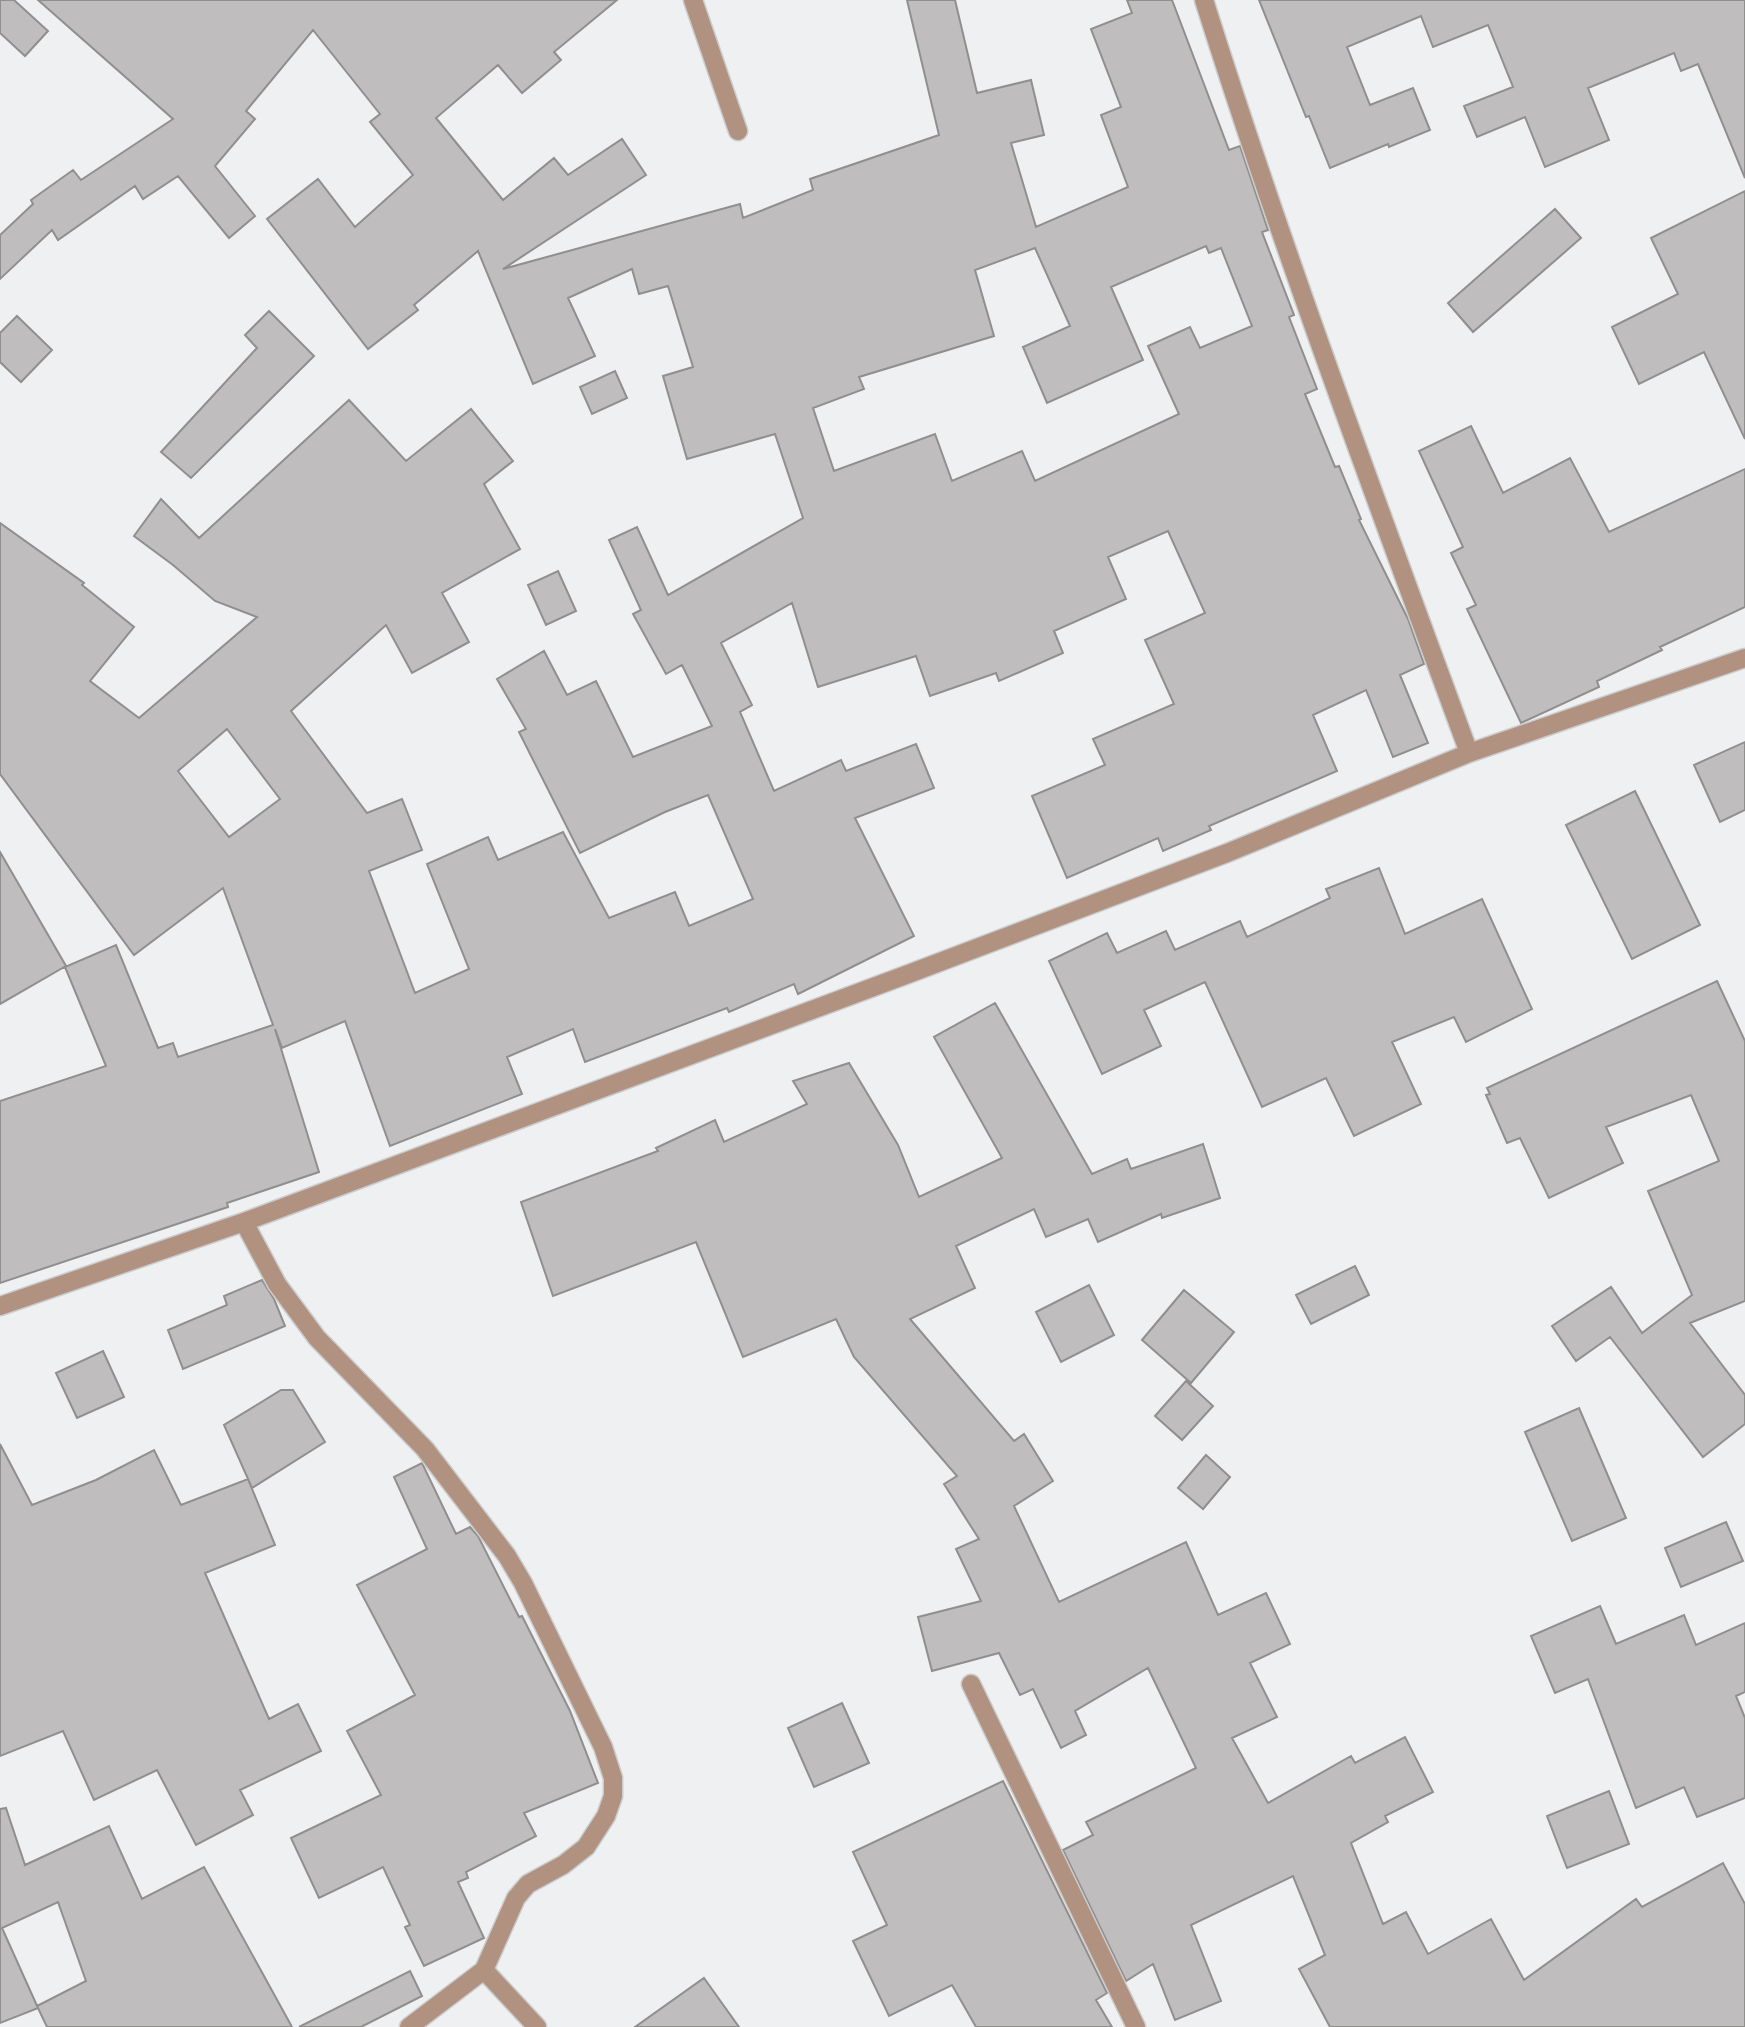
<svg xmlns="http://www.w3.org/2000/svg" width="1745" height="2027" font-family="Arial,sans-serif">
<rect width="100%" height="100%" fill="#eff0f2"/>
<path fill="#bfbdbd" stroke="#918f8e" stroke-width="2" fill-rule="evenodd" d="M0,0H14L48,31L25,56L0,33Z
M38,0H617L554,52L561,60L522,93L498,65L436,118L503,200L554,158L568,175L622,139L646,175L503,269L740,204L743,218L813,190L810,179L939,135L907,0H955L977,93L1031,80L1044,135L1011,143L1036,227L1128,187L1101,115L1121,107L1091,29L1132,13L1127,0H1172L1229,150L1240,146L1268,230L1262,232L1294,315L1289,317L1317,389L1305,394L1335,467L1339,466L1361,519L1359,520L1408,619L1424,664L1400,675L1428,743L1393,757L1366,690L1313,715L1337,771L1209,826L1211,830L1163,851L1158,838L1067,878L1032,796L1105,765L1093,739L1174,704L1145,640L1205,613L1168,531L1108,557L1126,599L1054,631L1063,653L999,681L996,673L930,696L916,656L818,687L792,603L721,643L752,705L740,712L774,791L841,760L846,771L916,744L934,788L855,818L914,936L798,994L794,984L729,1012L727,1008L585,1062L573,1029L507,1057L522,1094L390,1146L345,1021L282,1048L275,1029L319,1172L227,1203L228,1207L0,1283V1101L106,1066L65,967L116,945L158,1048L173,1043L178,1057L273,1025L223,888L134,955L0,774V523L84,583L82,585L134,627L90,681L139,718L257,617L215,601L173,565L134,536L161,499L199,538L349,400L406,461L471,409L513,461L484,484L520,549L442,593L469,642L412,673L386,625L291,711L367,813L402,799L422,850L369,871L415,993L469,969L427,864L488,837L498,860L563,832L609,918L675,892L689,926L753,899L708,795L665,812L580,853L519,732L526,729L497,679L544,651L567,695L596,681L633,757L712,726L682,665L666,674L633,614L641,610L609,540L637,527L668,595L803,518L775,434L687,459L663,376L693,367L668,286L639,294L632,269L568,298L595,356L533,384L478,251L414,305L418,310L368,349L267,219L318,179L355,227L413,175L370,122L380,114L313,30L246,111L255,119L215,166L255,216L229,238L178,176L143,199L135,186L58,240L52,230L0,279V235L33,204L31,200L73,170L81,180L173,119ZM1206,246L1209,253L1221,248L1252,326L1200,348L1190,327L1148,346L1179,414L1035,481L1022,451L952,481L935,434L834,471L813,408L864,389L859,377L994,336L975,270L1035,248L1070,326L1023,347L1047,403L1143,360L1111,287ZM227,729L280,799L229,837L178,771Z
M1259,0H1745V178L1698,64L1681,71L1674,53L1588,88L1609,140L1545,167L1525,117L1477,137L1464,106L1513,87L1488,25L1433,47L1421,16L1347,47L1370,105L1413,88L1430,130L1389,147L1388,144L1330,168L1309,116L1306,117Z
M1745,191V439L1704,352L1639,384L1612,327L1678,294L1651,238Z
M1555,209L1581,238L1473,332L1448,303Z
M269,311L314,356L191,478L161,452L257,348L245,335Z
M17,316L52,350L21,382L0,362V333Z
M615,371L627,398L592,414L580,387Z
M1471,426L1503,493L1570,458L1609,532L1745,469V607L1660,647L1662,650L1597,681L1599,687L1521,723L1467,609L1476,605L1451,553L1463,547L1419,451Z
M558,571L576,611L546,625L528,585Z
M1745,742V810L1720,822L1694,765Z
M1635,791L1700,925L1632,959L1566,825Z
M0,852L66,966L0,1004Z
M1379,868L1405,934L1482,899L1532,1009L1466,1042L1454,1017L1392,1042L1421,1104L1354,1136L1326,1078L1262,1107L1205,982L1144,1010L1161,1046L1102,1074L1049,961L1107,933L1117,953L1166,931L1175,950L1240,921L1247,937L1330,898L1326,889Z
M1717,981L1745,1041V1301L1690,1323L1745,1395V1424L1703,1457L1610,1337L1576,1361L1552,1326L1611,1287L1642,1333L1692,1295L1648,1191L1719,1161L1691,1095L1606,1127L1623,1163L1549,1198L1520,1138L1507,1143L1486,1095L1490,1094L1487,1088Z
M995,1003L1092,1174L1127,1159L1131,1169L1203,1144L1220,1198L1162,1218L1161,1214L1098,1242L1088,1219L1046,1237L1034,1209L956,1246L975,1288L910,1319L1014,1441L1024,1434L1053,1481L1014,1506L1059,1602L1186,1542L1218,1615L1266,1593L1290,1644L1250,1663L1277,1717L1232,1738L1268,1803L1351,1756L1355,1763L1405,1737L1433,1792L1385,1816L1388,1822L1351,1843L1383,1924L1406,1912L1428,1954L1491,1919L1524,1980L1636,1899L1642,1907L1723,1863L1745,1904V2027H1330L1299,1969L1325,1955L1293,1876L1191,1925L1221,2001L1175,2020L1153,1964L1126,1981L1063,1850L1093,1835L1086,1822L1196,1768L1148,1668L1075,1711L1086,1735L1061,1748L1033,1689L1020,1695L999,1653L932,1671L918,1617L981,1601L956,1549L979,1539L944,1484L957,1476L854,1357L836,1319L743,1357L696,1242L553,1296L521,1202L658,1151L656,1148L715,1120L724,1142L807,1104L793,1081L849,1063L898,1145L919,1197L1002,1158L934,1037Z
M1355,1266L1369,1295L1311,1324L1296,1295Z
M262,1280L274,1299L285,1326L183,1369L168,1330L227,1305L224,1296Z
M1089,1285L1114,1335L1061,1362L1036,1312Z
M1184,1290L1234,1332L1191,1383L1142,1340Z
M103,1351L124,1397L77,1418L56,1373Z
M1186,1381L1213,1406L1182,1440L1155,1416Z
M281,1390H293L325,1442L252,1488L224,1425Z
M1579,1408L1626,1518L1572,1541L1525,1432Z
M0,1444L32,1505L96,1480L154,1450L181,1505L248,1479L275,1545L205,1573L269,1719L298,1704L321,1751L240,1790L253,1815L196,1845L157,1770L94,1800L63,1731L0,1756Z
M1206,1455L1230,1477L1203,1509L1178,1488Z
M422,1463L456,1534L470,1527L478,1536L519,1617L522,1616L570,1711L598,1783L524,1813L536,1836L466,1872L468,1878L458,1882L484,1938L424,1966L405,1927L410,1925L383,1867L319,1898L291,1838L381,1795L347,1731L415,1695L357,1585L427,1549L394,1477Z
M1726,1522L1743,1561L1681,1587L1665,1548Z
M1600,1606L1616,1644L1684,1615L1696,1645L1745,1623V1692L1736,1696L1745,1718V1798L1697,1817L1684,1787L1636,1808L1588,1679L1555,1693L1531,1636Z
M842,1703L869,1763L814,1787L788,1728Z
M1003,1781L1107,1993L1096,2000L1112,2027H976L952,1985L889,2016L853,1941L887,1925L853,1852Z
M1609,1791L1629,1844L1567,1868L1547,1816Z
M6,1808L25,1865L109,1826L142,1899L204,1867L292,2027H47L38,2008L0,2023V1809ZM58,1902L86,1981L37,2006L38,2008L2,1928Z
M410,1971L422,1996L361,2027H299Z
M704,1978L739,2027H635Z"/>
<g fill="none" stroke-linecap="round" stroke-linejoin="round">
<g stroke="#cbccce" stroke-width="21">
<path id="minor" d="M693,0L738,131
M1204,0C1284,254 1377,503 1469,753
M244,1222L277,1284L317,1338L425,1449L507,1556L523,1583L603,1747L613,1778V1796L606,1816L586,1847L563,1865L528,1884L516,1898L484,1970L409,2027
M0,1306L244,1222L911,973L1227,853L1469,753L1745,658
M971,1684L1136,2027
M484,1970L537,2027"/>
</g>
<use href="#minor" stroke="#b1917f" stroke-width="18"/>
</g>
</svg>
